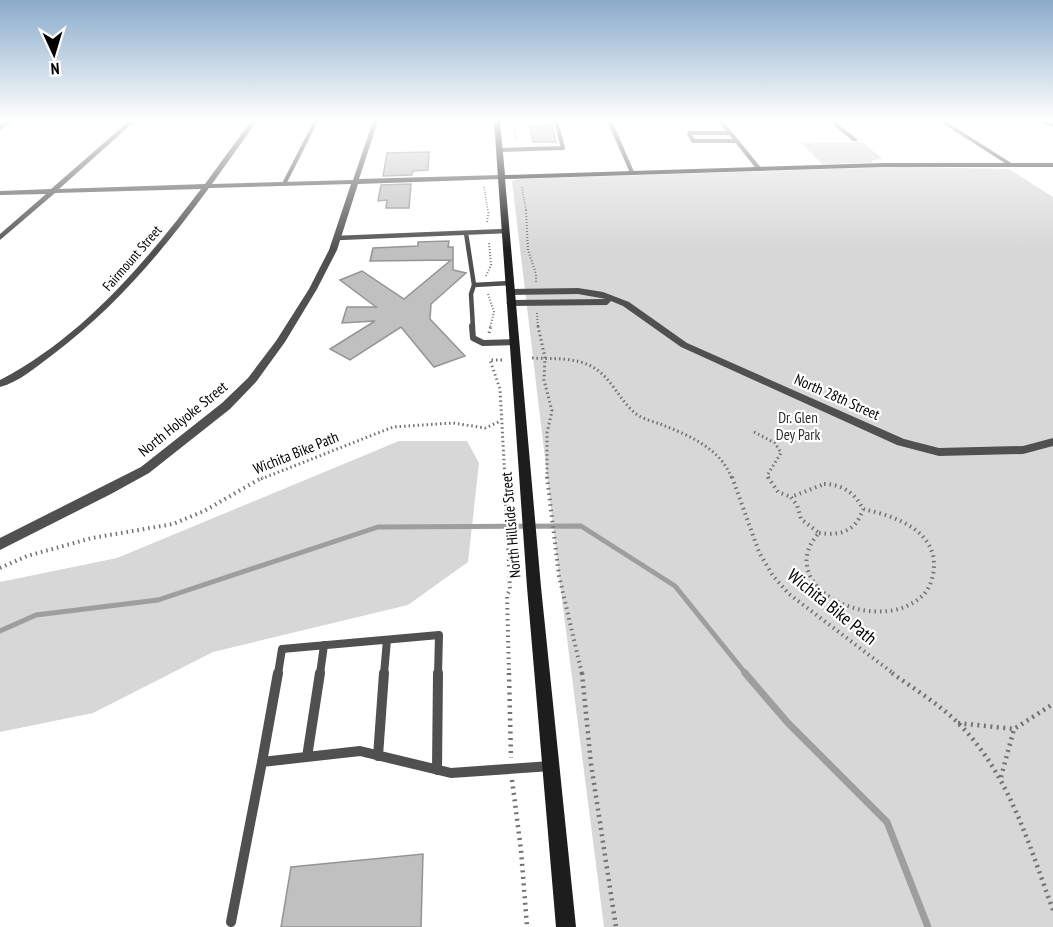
<svg xmlns="http://www.w3.org/2000/svg" width="1053" height="927" font-family="'PT Sans Narrow',sans-serif">
<rect width="100%" height="100%" fill="#fff"/>
<path fill="#d7d7d7" d="M862,142L883,159L873,160L871,163L822,164L801,143Z
M902,167L1009,169L1053,197V927H604L559,576L512,181L517,179Z
M399,441H467L479,463L468,562L408,605L213,652L93,713L0,732V582L117,558Z"/>
<g fill="none" stroke-linecap="round" stroke-linejoin="round">
<path stroke="#9e9e9e" stroke-width="5" d="M0,631L36,615L158,600L378,527L581,526L675,586L746,674"/>
<path stroke="#9e9e9e" stroke-width="7" d="M745,673L788,723L887,822L928,927"/>
</g>
<path fill="#c0c0c0" stroke="#949494" stroke-width="1.5" d="M552,125L556,142H533L530,126Z
M429,152L428,170L413,171L412,175L383,176L387,153Z
M411,184L409,208H386L387,200L378,201L381,185Z
M449,241L448,247H453V270L466,273L431,304L430,319L465,356L434,367L401,327L350,360L330,349L375,321L342,323L347,307H376L340,280L362,271L404,299L451,260L370,261L373,248L418,246V242Z
M423,854L421,927H281L291,867Z"/>
<g fill="none" stroke-linecap="round" stroke-linejoin="round">
<path stroke="#727272" stroke-width="1.5" stroke-dasharray="1 1.5" stroke-linecap="butt" d="M513,121L516,141
M484,187L488,211
M522,187L526,211"/>
<path stroke="#727272" stroke-width="2" stroke-dasharray="1 2" stroke-linecap="butt" d="M526,210L528,250L536,274V283
M487,222L489,210
M486,276L491,265L489,242
M488,294L494,312L490,328
M537,313L538,328"/>
<path stroke="#727272" stroke-width="3" stroke-dasharray="1.5 3" stroke-linecap="butt" d="M538,326L545,358L544,380L552,411L547,433V479
M489,333L491,326
M532,358C552,359 573,357 591,366C612,377 618,399 635,413C642,419 652,421 660,424C688,435 721,448 732,479
M502,360H490L500,389L505,479
M754,432L775,443L781,453L768,474V479
M261,479L393,427L453,423L485,428L501,421"/>
<path stroke="#727272" stroke-width="4" stroke-dasharray="1.5 4" stroke-linecap="butt" d="M505,477L510,590L507,595L509,674
M547,477L559,576L582,674
M732,477L759,552L773,576L789,594L894,674
M768,477L778,492L791,497
M824,484C842,484 855,493 863,509C889,515 925,525 933,555C936,569 932,588 921,597C874,638 771,585 819,533L801,519L797,505L791,497Z
M819,533C841,536 856,531 863,509
M0,568L27,556L92,538L173,524L204,511L263,477"/>
<path stroke="#727272" stroke-width="4.5" stroke-dasharray="2 4.5" stroke-linecap="butt" d="M509,673L511,758
M582,673L591,764L616,927
M892,673C914,689 939,704 958,723C1009,773 1029,845 1053,910
M958,723L1014,729L1053,704
M1001,777L1014,729
M512,780L521,850L527,927"/>
<path stroke="#505050" stroke-width="4" d="M730,133H689L693,141H737
M499,150L563,148L556,121
M284,184L316,121"/>
<path stroke="#505050" stroke-width="4.5" d="M466,233L474,285L471,294L473,328
M337,238L506,231
M474,285L510,283"/>
<path stroke="#505050" stroke-width="6" d="M472,326L473,338L483,343L514,342"/>
<path stroke="#505050" stroke-width="8" d="M278,674L282,649L439,635L438,674
M320,674L324,645
M384,674L387,640"/>
<path stroke="#505050" stroke-width="10" d="M378,756L384,673
M307,757L320,673
M262,762L278,673
M437,770L438,673
M231,922L262,762L360,751L451,773L551,766"/>
<path fill="#505050" fill-rule="evenodd" d="M8,121H14L0,130V125Z
M129,121H135L59,189L205,184L251,121H257L212,184L353,180L373,121H378L359,179L501,175L504,177L501,179L358,184L337,250L317,289L285,342L256,382L230,409L149,473L111,494L0,550V538L141,467L222,403L248,378L276,341L309,289L329,250L351,184L209,188C162,252 115,308 51,356C36,367 19,382 0,387V380C83,337 146,262 201,189L55,193L0,240V234L46,194L0,195V191L51,189Z
M607,121H612L635,174L630,173Z
M718,121H723L762,169V171H758Z
M829,121H834L857,139V141H853Z
M939,121H945L1016,166L1011,167Z
M1036,121L1053,123V127L1037,122Z
M578,288L603,292L629,302L687,343L904,439L939,448L1023,446L1053,438V446L1023,454L939,456L897,445L681,347L623,306L611,301L607,305L511,306L506,303L511,300L606,299L578,294L510,295L506,292L510,289Z"/>
<path fill="#1d1d1d" fill-rule="evenodd" d="M494,121H500L505,175L884,163H1053V167H884L505,179L541,587L576,927H556L527,587Z"/>
</g>
<linearGradient id="sky" x2="0" y2="1"><stop stop-color="#8aabca"/><stop offset="0.48" stop-color="#fff"/><stop offset="1" stop-color="#fff" stop-opacity="0"/></linearGradient>
<rect width="1053" height="250" fill="url(#sky)"/>
<g text-anchor="middle" stroke-width="4.5" stroke-linejoin="round" paint-order="stroke">
<g font-size="14" fill="#000" stroke="#fff">
<text transform="translate(132 258) rotate(-49)" y="5">Fairmount Street</text>
</g>
<g font-size="15" fill="#000" stroke="#fff">
<text transform="translate(837 397) rotate(24)" y="5">North 28th Street</text>
<text transform="translate(183 419) rotate(-39)" y="5">North Holyoke Street</text>
<text transform="translate(296 453) rotate(-22)" y="5">Wichita Bike Path</text>
<text transform="translate(511 525) rotate(-95)" y="5">North Hillside Street</text>
</g>
<g font-size="15" fill="#2e2e2e" stroke="#fff">
<text x="798" y="423">Dr. Glen<tspan x="798" dy="17">Dey Park</tspan></text>
</g>
<g font-size="18" fill="#000" stroke="#fff">
<text transform="translate(832 607) rotate(39)" y="6">Wichita Bike Path</text>
</g>
</g>
<g transform="translate(54 54) rotate(176)" stroke="#ffffff" stroke-width="4.5" paint-order="stroke">
<path d="M0-4.5L10 22L0 15L-10 22Z" fill="#000000"/>
<text y="-9" font-size="16" font-weight="bold" text-anchor="middle" fill="#000000">N</text>
</g>
</svg>
